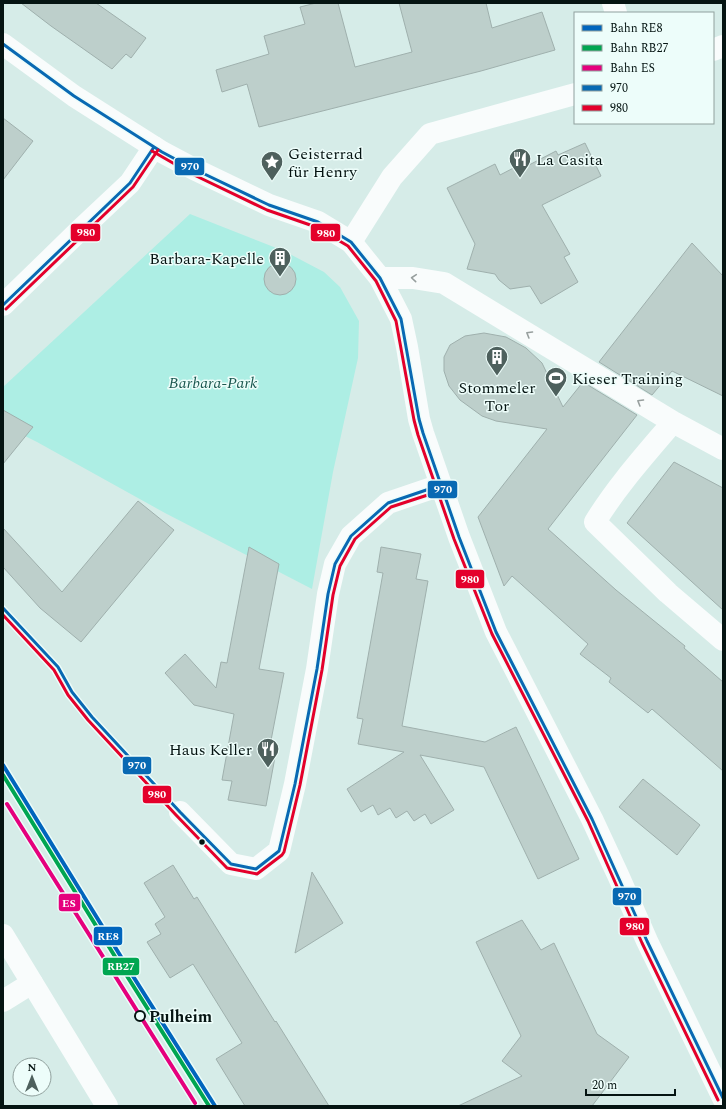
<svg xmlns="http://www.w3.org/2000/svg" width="726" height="1109" font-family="Spectral,serif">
<rect width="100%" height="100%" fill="#d6ece8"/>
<path fill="#adeee4" d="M190,214L284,251L324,272L340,287L359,321L358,358L333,472L312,589L165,513L37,442L3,425V387Z"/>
<path fill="#bdcfcb" stroke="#9fb0ad" d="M21,3H96L146,38L131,58L126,54L112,69L51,26Z
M316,3H338L355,67L412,52L399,3H486L492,28L542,12L555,50L481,71L259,127L247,84L222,92L216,70L269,54L264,36L305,24L300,7Z
M3,118L33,141L3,180Z
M585,143L601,176L542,205L570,254L564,257L578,282L541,304L530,286L510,289L499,280L495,274L467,269L475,244L447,188L495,164L500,175L527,161L529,165L556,151L558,155Z
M692,243L723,276V396L672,371L652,395L599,362Z
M264 279a16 16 0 1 1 32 0a16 16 0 1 1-32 0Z
M484,333L506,337L526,348L542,363L563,407L583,382L637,415L548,529L616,590L685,646L684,648L723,682V771L652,709L648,713L609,682L611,678L580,654L588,644L512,576L504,586L478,517L547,429L496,421L482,416L460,400L449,386L444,371V357L450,345L465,336Z
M3,410L33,427L3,464Z
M674,462L723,488V610L627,523Z
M138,501L174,530L81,642L40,608L3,567V528L62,592Z
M249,547L279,564L259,669L284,673L268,756L275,757L266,806L228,800L232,781L222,780L234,714L194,705L165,673L185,654L216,688L221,662L227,663Z
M381,547L421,554L416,579L428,581L402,726L485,742L516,727L579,859L538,879L484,767L420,755L454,810L431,824L425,814L414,821L407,811L396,818L390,808L378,815L373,805L361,812L347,789L404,752L358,744L363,719L357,718L383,573L377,572Z
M643,779L700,825L677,855L619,807Z
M173,865L194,899L197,897L275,1022L276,1021L329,1106H245L216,1059L242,1043L193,964L170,978L147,942L161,934L155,924L165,917L144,883Z
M312,872L343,923L295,953Z
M522,920L541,950L554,943L597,1034L629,1057L592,1106H458L522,1076L502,1061L521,1036L476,942Z"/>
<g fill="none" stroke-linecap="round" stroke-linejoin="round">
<path stroke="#f9fcfc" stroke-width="22" d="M613,3L616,13
M713,50L723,46
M351,242L392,177L430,134L575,94
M380,278H413L444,283L673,422L723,449
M3,305L79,231L130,183L154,147
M673,422C646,454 617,486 595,522L668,593L723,640
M180,812L231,864L256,869L279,851L295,784L317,669L328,594L335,564L351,536L388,503L441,485
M3,1001L32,983"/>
<path stroke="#f9fcfc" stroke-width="22" d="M3,44L74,96L162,152L194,169L269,205L318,222L351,242L380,278L401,319L407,347L419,419L423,433L459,537L496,632L592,819L618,875L647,941L723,1098
M3,935L107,1106"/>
<g stroke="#edfdfa" stroke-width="6">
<path id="bus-1" d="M3,44L74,96L162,152L194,169L269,205L318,222L351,242L380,278L401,319L419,419L423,433L459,537L496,632L592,819L647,941L723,1098
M3,305L130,183L154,147
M3,608L58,667L72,692L92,717L180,812L231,864L256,869L279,851L295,784L317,669L328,594L335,564L351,536L388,503L441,485"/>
</g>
<g stroke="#edfdfa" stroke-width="6">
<path id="bus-2" d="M152,151L192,174L267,210L316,227L348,246L376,281L396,321L414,420L418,435L454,539L492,634L588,821L642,943L718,1100
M6,309L133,187L158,150
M3,615L54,670L68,695L88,720L176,815L227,868L257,874L282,855L284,852L300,785L322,670L333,595L340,566L355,539L391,507L443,490"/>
</g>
<use href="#bus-1" stroke="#0869b3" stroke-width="3"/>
<use href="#bus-2" stroke="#e4002b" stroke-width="3"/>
<g stroke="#edfdfa" stroke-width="7">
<path id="rail-1" d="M3,765L131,973L215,1106"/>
</g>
<g stroke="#edfdfa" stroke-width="7">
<path id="rail-2" d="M3,775L127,976L209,1106"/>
</g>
<g stroke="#edfdfa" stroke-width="7">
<path id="rail-3" d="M7,804L195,1103"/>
</g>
<use href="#rail-1" stroke="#0065bd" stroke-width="4"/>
<use href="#rail-2" stroke="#00a651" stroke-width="4"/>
<use href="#rail-3" stroke="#e5007d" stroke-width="4"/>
</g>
<defs><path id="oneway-chevron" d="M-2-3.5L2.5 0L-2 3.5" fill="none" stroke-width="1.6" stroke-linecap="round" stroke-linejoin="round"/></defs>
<g stroke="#979f9e">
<use href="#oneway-chevron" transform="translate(414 278) rotate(-175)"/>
<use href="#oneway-chevron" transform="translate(529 334) rotate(-149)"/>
<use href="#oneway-chevron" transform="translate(640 402) rotate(-149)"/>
</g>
<defs>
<g id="restaurant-pin" transform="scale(1.15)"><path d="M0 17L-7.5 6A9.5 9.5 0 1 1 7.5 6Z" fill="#4e605d" stroke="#edfdfa"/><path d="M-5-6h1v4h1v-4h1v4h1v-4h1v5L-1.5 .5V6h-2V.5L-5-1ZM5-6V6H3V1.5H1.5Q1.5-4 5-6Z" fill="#fff"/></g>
<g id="sight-pin" transform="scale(1.15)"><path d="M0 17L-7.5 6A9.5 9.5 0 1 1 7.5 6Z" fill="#4e605d" stroke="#edfdfa"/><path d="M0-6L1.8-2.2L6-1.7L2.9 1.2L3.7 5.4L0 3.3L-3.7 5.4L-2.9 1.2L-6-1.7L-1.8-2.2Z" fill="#fff"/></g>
<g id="building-pin" transform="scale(1.15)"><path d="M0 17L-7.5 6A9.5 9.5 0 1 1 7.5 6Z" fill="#4e605d" stroke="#edfdfa"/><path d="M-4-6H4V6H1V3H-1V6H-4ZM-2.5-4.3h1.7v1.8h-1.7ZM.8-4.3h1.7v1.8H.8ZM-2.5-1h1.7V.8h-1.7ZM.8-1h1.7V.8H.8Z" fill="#fff"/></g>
<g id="stadium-pin" transform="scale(1.15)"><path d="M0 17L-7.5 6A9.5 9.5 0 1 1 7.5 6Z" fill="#4e605d" stroke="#edfdfa"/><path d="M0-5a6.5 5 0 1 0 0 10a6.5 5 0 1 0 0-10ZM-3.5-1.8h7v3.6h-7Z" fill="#fff"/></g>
</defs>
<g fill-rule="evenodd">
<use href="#restaurant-pin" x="520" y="159"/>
<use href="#sight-pin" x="272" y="162"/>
<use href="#building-pin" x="280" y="258"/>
<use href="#building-pin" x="497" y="357"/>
<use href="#stadium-pin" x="556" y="378"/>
<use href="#restaurant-pin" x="268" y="749"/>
</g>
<circle fill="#051412" stroke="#edfdfa" stroke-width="1.5" cx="202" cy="842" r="3.5"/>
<circle fill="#edfdfa" stroke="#051412" stroke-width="2" cx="140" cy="1016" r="5"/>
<g text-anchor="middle" stroke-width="3" stroke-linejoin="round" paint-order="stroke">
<g font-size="16" fill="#051412" stroke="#edfdfa" text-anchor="start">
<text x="288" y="159">Geisterrad<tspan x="288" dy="18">für Henry</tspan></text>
<text x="536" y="165">La Casita</text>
<text x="264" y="264" text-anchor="end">Barbara-Kapelle</text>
<text x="572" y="384">Kieser Training</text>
<text x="497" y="393" text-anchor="middle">Stommeler<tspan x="497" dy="18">Tor</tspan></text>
<text x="252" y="755" text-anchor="end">Haus Keller</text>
</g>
<g font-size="16" font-style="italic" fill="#1c5951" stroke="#edfdfa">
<text x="213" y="388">Barbara-Park</text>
</g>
<g font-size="16" font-weight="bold" fill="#051412" stroke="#edfdfa" text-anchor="start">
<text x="149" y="1022">Pulheim</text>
</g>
</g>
<g stroke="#edfdfa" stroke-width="1.5">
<rect x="174" y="157" width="31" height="19" rx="4" fill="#0869b3"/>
<rect x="70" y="223" width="31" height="19" rx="4" fill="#e4002b"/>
<rect x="310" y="223" width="31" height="19" rx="4" fill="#e4002b"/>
<rect x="427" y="480" width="31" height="19" rx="4" fill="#0869b3"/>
<rect x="455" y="569" width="30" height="20" rx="4" fill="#e4002b"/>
<rect x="122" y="756" width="30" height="19" rx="4" fill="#0869b3"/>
<rect x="142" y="785" width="30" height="19" rx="4" fill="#e4002b"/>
<rect x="612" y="887" width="30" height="19" rx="4" fill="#0869b3"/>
<rect x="58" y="893" width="23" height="19" rx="4" fill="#e5007d"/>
<rect x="619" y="917" width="31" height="19" rx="4" fill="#e4002b"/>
<rect x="93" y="926" width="30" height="20" rx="4" fill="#0065bd"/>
<rect x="102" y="957" width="38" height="19" rx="4" fill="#00a651"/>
</g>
<g font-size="11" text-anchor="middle" font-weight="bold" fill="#fff">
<text x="190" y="170">970</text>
<text x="86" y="236">980</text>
<text x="326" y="237">980</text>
<text x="443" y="493">970</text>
<text x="470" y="583">980</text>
<text x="137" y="769">970</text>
<text x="157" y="798">980</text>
<text x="627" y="900">970</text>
<text x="69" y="907">ES</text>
<text x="635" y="930">980</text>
<text x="108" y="940">RE8</text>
<text x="121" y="970">RB27</text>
</g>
<rect width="726" height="1109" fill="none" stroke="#051412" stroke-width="8"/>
<rect x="574" y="12" width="140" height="112" fill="#edfdfa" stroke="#90a09d"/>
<rect x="582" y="25" width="20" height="6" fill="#0065bd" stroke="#90a09d"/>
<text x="610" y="32" font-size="12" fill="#051412">Bahn RE8</text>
<rect x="582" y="45" width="20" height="6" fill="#00a651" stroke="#90a09d"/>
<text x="610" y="52" font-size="12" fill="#051412">Bahn RB27</text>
<rect x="582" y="65" width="20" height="6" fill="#e5007d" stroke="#90a09d"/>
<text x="610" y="72" font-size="12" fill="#051412">Bahn ES</text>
<rect x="582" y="85" width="20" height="6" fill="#0869b3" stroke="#90a09d"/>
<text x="610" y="92" font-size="12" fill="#051412">970</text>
<rect x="582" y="105" width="20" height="6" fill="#e4002b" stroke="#90a09d"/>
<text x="610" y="112" font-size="12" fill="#051412">980</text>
<g transform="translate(32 1077)"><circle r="19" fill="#edfdfa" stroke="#90a09d"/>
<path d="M0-3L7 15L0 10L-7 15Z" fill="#4e605d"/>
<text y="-6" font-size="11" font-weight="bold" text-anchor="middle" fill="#051412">N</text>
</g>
<path d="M586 1089v6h89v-6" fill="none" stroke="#051412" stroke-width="2"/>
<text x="592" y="1089" font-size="12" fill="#051412" stroke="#edfdfa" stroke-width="3" paint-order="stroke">20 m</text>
</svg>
